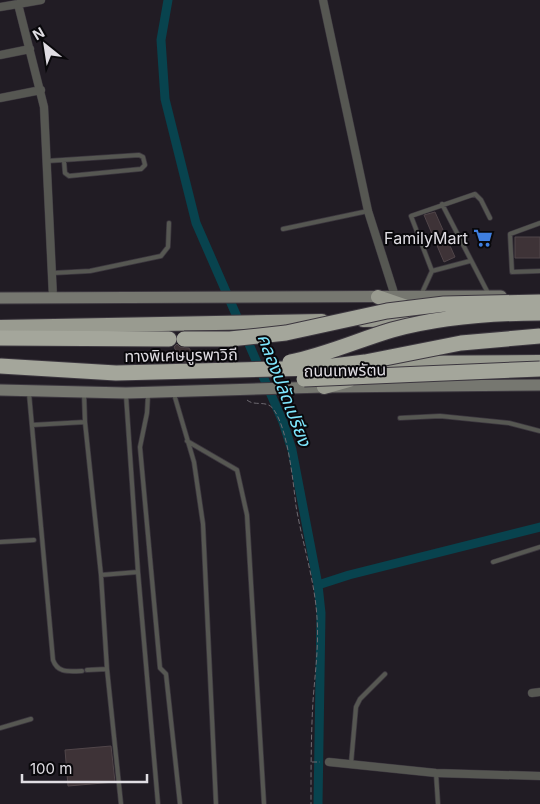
<svg xmlns="http://www.w3.org/2000/svg" width="540" height="804" font-family="Inter,'Noto Sans Thai',sans-serif">
<rect width="100%" height="100%" fill="#211c24"/>
<g fill="none" stroke-linecap="round" stroke-linejoin="round">
<path stroke="#08434e" stroke-width="9" d="M168,0L161,40L165,99L196,223L283,422L292,450L318,585L321,613L318,804
M318,585L349,575L540,527"/>
</g>
<path fill="#3e3337" stroke="#51464a" d="M435,212L455,257L444,262L424,215Z
M515,237H540V258H515Z
M177,344L180,347L189,348L197,362H182L174,347Z
M111,746L115,782L68,786L65,750Z"/>
<g fill="none" stroke-linecap="round" stroke-linejoin="round">
<g stroke="#3c373f" stroke-width="5.5">
<path id="service" d="M47,161L139,155L143,157L145,165L141,169L69,176L65,173L64,161
M442,204L488,293
M540,223L510,234L512,272L540,271
M283,229L368,211
M432,271L470,261
M53,273L90,271L161,256L168,247L169,223
M421,295L432,271L411,216L475,194L481,200L490,218
M29,393L53,660C58,674 70,671 82,671
M84,393L85,422L101,575
M174,394L194,462L203,524L216,804
M148,395L147,413L140,447L160,668L166,674L180,804
M400,418L440,416L509,423L540,431
M32,425L85,422
M187,441L237,470L247,515L264,804
M0,542L34,540
M493,562L540,547
M138,572L158,804
M107,669L121,804
M87,670L107,669L101,575L138,572L126,395
M0,728L31,719
M351,764L356,707L360,699L385,674
M436,773L438,804"/>
</g>
<g stroke="#3c373f" stroke-width="9">
<path id="minor" d="M323,0L368,211L395,296
M18,4L41,0
M0,7L18,4L44,107L53,297
M0,55L30,49
M0,98L41,90
M532,693L540,692
M329,762L436,773L540,776"/>
</g>
<g stroke="#3c373f" stroke-width="13">
<path id="secondary" d="M0,298L501,296
M0,390L126,393L324,387L540,385"/>
</g>
<g stroke="#3c373f" stroke-width="16">
<path id="trunk" d="M378,297L413,309
M363,320L422,319
M0,327L322,321
M381,363L540,362
M324,387L349,380"/>
</g>
<g stroke="#3c373f" stroke-width="17">
<path id="motorway" d="M0,338L169,339"/>
</g>
<path stroke="#6e6a71" stroke-width="1" stroke-dasharray="5 2.5" stroke-linecap="butt" d="M247,400C255,407 267,399 274,410C288,430 293,481 296,506C302,542 315,581 317,618C319,646 315,673 313,701C311,735 311,770 311,804
M312,762H320"/>
<use href="#service" stroke="#565752" stroke-width="4"/>
<use href="#minor" stroke="#565752" stroke-width="8"/>
<use href="#secondary" stroke="#767770" stroke-width="11"/>
<use href="#trunk" stroke="#999b90" stroke-width="14"/>
<use href="#motorway" stroke="#a4a69b" stroke-width="15"/>
<g stroke="#3c373f" stroke-width="17" stroke-linecap="butt">
<path id="motorway-bridge" d="M184,339H230L286,333L387,311L444,304L540,302
M290,362C326,355 358,340 392,330C440,317 491,313 540,313
M0,366L116,373L317,368L365,362L461,343L540,336
M304,379L540,369"/>
</g>
<use href="#motorway-bridge" stroke="#a4a69b" stroke-width="15"/>
</g>
<defs>
<g id="supermarket-bare" transform="scale(1.5)"><path d="M-6-5.5h2.5l.6 2H6L4.5 2H-2.5L-4.4-4H-6ZM-1.5 3.2a1.3 1.3 0 1 0 .1 0ZM3 3.2a1.3 1.3 0 1 0 .1 0Z" fill="#3f7fe0" stroke="#09080b" stroke-width="2.5" paint-order="stroke"/></g>
</defs>
<g fill-rule="evenodd">
<use href="#supermarket-bare" x="483" y="238"/>
</g>
<g text-anchor="middle" stroke-width="4" stroke-linejoin="round" paint-order="stroke">
<g font-size="16" fill="#e0dde3" stroke="#09080b" text-anchor="end">
<text x="468" y="244">FamilyMart</text>
</g>
<g font-size="16" fill="#e0dde3" stroke="#09080b">
<text transform="translate(181 355) rotate(-1)" y="6">ทางพิเศษบูรพาวิถี</text>
<text transform="translate(345 370) rotate(-1)" y="6">ถนนเทพรัตน</text>
</g>
<g font-size="18" font-style="italic" fill="#7fe7fe" stroke="#09080b">
<text transform="translate(284 390) rotate(69)" y="6">คลองปลัดเปรียง</text>
</g>
</g>
<g transform="translate(45 45) rotate(330)" stroke="#09080b" stroke-width="4" paint-order="stroke">
<path d="M0-4L9 19L0 12L-9 19Z" fill="#e0dde3"/>
<text y="-8" font-size="14" font-weight="bold" text-anchor="middle" fill="#e0dde3">N</text>
</g>
<path d="M22 774v8h125v-8" fill="none" stroke="#e0dde3" stroke-width="2.5"/>
<text x="30" y="774" font-size="15" fill="#e0dde3" stroke="#09080b" stroke-width="4" paint-order="stroke">100 m</text>
</svg>
